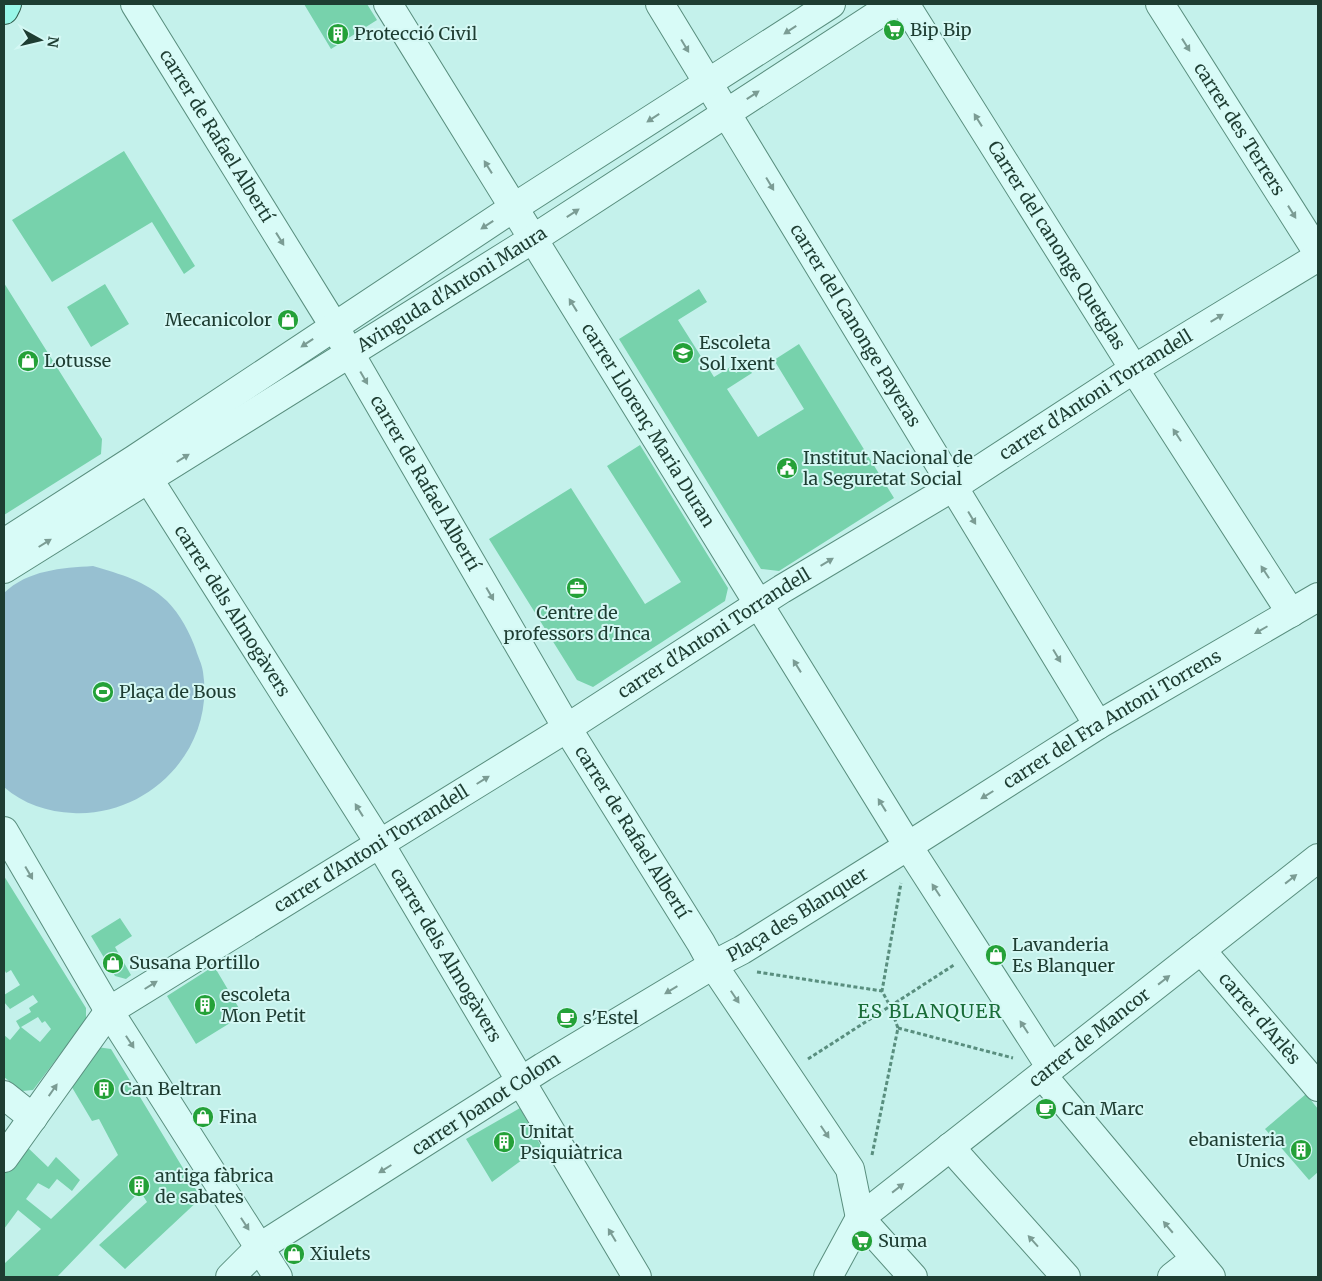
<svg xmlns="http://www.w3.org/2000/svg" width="1322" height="1281" font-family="Merriweather,serif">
<rect width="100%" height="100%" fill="#c4f1eb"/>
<path fill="#97c0d1" d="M93,566C120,574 146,581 167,601C180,614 190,633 196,650C198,657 202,664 203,672C215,749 149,817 73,813C48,812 23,804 4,787V593C28,570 61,568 93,566Z"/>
<path fill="#77d2ac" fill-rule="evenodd" d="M304,4H367L377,20L331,49Z
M124,151L195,266L184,274L152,222L52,282L12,220Z
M4,283L102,439L101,454L4,515Z
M105,284L129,324L91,347L67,307Z
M699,289L707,302L678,320L714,377L732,366L736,373L747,366L752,373L727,389L758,437L804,409L774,360L799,344L894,498L779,571L761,569L619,339Z
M640,445L728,588L725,601L593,687L577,680L489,539L571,488L645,604L681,582L607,466Z
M4,876L86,1008V1020L33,1090L22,1091L4,1077V1035L10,1040L20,1028L16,1021L31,1012L29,1008L38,1002L33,995L10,1009L4,1002V995L20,985L11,970L6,973L4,969ZM38,1017L42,1023L45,1021L51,1029L40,1042L21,1027Z
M120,918L132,936L115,947L131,975L126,979L115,976L91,936Z
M214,966L243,1015L196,1044L167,996Z
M97,1047L111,1049L201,1198L125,1269L99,1245L147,1202L140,1191L57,1277H4V1264L41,1229L18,1210L4,1229V1173L25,1145L48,1167L56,1157L80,1180L72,1191L57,1179L49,1189L38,1183L26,1199L51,1219L118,1155L99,1119L92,1121L70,1084Z
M1306,1094L1318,1109V1172L1309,1180L1265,1129Z
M520,1108L541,1146L492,1182L466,1139Z"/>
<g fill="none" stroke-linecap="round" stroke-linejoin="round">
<g stroke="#598e7e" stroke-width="30">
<g id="street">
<path id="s1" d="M135,4L334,326L567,728L701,943L713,965L543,1067L260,1247L230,1277"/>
<path id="s2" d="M388,4L908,846L1098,725L1318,597"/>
<path id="s3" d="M660,4L1098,725"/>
<path id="s4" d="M905,4L1134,369L1291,613"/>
<path id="s5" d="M1160,4L1318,253"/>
<path id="s6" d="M139,464L380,844L637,1277"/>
<path d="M4,543L135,459L513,208L831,4"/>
<path id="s7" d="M4,569L533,239L894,4"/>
<path d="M4,831L109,1011L278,1277"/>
<path id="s8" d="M1201,950L1318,1087"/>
<path d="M1042,1075L1211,1277"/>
<path d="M4,1095L33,1118"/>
<path d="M950,1147L1066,1277"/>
<path id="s9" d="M4,1158L109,1011L567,728L782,589L953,487L1134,369L1318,257"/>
<path id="s10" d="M860,1218L850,1169L713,965L742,950L908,846L1051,1068"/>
<path d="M860,1218L913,1277"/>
<path id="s11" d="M828,1277L860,1218L1318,858"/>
<path d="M1172,1277L1195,1259"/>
</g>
</g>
<g stroke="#2d5b4a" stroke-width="30">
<path id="primary" d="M4,10L7,4"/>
</g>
<path stroke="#598e7e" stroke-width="3" stroke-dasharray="4 2.5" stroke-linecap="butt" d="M757,972L882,991
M898,1028L1013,1058
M808,1059L954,965
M872,1155L898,1028L890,1006L882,991L901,883"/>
<use href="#street" stroke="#d8fbf7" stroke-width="28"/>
<use href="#primary" stroke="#99f7e9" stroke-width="28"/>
</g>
<defs><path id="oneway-solid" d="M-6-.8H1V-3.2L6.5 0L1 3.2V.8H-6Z" transform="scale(1.25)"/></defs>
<g fill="#7b9c94">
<use href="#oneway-solid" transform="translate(790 30) rotate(147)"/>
<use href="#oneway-solid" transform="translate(1186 45) rotate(58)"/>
<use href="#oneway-solid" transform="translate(685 46) rotate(59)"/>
<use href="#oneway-solid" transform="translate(753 95) rotate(-33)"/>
<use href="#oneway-solid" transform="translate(653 118) rotate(147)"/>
<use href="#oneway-solid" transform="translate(978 120) rotate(-122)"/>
<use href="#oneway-solid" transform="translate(488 167) rotate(-122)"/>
<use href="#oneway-solid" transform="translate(770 184) rotate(59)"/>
<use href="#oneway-solid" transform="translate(1292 212) rotate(58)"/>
<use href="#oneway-solid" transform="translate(573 213) rotate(-33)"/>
<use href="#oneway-solid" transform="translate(487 225) rotate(147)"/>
<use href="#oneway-solid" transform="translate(280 239) rotate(58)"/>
<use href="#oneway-solid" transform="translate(573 305) rotate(-122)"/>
<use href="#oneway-solid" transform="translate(1217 318) rotate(-31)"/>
<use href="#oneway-solid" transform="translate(307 343) rotate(146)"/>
<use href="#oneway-solid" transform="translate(364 378) rotate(60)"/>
<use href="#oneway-solid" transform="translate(1177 435) rotate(-123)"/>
<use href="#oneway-solid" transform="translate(183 458) rotate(-32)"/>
<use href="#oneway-solid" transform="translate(972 518) rotate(59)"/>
<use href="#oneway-solid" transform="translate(45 543) rotate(-32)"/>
<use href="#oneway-solid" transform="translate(827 562) rotate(-31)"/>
<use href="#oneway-solid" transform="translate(1265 572) rotate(-123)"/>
<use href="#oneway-solid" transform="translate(490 594) rotate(60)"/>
<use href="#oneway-solid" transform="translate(1261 630) rotate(150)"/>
<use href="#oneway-solid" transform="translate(1057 656) rotate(59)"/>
<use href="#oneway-solid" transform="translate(797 666) rotate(-122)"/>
<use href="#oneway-solid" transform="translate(483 780) rotate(-32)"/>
<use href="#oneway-solid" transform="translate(987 795) rotate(148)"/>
<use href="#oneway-solid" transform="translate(882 805) rotate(-122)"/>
<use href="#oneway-solid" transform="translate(359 810) rotate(-122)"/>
<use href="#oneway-solid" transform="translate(29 873) rotate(60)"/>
<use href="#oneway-solid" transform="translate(1291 879) rotate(-38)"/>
<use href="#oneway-solid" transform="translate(936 890) rotate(-123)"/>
<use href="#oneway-solid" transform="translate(1164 980) rotate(-38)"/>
<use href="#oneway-solid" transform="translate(151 985) rotate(-32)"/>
<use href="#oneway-solid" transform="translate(671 990) rotate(149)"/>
<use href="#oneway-solid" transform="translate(735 997) rotate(56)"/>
<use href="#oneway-solid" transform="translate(1024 1027) rotate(-123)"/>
<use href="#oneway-solid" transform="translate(130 1042) rotate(57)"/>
<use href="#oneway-solid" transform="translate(53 1090) rotate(-55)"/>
<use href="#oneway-solid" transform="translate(825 1132) rotate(56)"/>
<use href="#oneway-solid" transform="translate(385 1169) rotate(148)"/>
<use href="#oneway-solid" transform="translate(898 1188) rotate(-38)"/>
<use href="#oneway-solid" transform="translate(245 1224) rotate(57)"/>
<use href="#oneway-solid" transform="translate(1168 1227) rotate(-130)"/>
<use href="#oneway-solid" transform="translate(612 1235) rotate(-121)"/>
<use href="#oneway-solid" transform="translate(1033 1241) rotate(-132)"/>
</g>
<defs>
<g id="supermarket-disc" transform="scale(1.125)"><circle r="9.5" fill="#24a138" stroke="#d4f8f4"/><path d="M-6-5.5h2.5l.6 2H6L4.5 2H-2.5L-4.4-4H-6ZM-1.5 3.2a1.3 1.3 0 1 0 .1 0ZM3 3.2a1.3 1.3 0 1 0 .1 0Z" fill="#fff"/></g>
<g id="building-disc" transform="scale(1.125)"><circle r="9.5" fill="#24a138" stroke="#d4f8f4"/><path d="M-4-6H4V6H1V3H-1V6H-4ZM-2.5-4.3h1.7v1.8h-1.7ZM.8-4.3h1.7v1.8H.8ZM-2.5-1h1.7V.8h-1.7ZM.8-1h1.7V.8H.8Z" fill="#fff"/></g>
<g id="shop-disc" transform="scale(1.125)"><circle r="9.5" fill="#24a138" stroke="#d4f8f4"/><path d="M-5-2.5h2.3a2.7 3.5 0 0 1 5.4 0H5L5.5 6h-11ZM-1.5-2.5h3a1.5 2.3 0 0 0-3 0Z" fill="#fff"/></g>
<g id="school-disc" transform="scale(1.125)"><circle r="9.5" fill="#24a138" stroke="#d4f8f4"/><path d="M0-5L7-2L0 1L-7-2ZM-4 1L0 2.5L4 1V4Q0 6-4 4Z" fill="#fff"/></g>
<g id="civic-disc" transform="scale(1.125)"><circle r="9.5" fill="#24a138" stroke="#d4f8f4"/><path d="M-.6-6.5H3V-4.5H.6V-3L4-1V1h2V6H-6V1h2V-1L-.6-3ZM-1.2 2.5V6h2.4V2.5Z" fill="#fff"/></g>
<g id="office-disc" transform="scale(1.125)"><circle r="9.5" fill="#24a138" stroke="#d4f8f4"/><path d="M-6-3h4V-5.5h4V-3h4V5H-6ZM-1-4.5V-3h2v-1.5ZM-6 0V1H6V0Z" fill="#fff"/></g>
<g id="stadium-disc" transform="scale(1.125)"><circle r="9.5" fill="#24a138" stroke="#d4f8f4"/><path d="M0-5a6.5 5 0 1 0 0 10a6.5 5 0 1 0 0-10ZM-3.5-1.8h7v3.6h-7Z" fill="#fff"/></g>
<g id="cafe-disc" transform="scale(1.125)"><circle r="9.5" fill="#24a138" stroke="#d4f8f4"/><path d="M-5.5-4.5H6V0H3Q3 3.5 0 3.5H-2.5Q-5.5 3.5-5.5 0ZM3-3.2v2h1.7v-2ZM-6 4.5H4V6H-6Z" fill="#fff"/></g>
</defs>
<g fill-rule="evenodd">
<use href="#supermarket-disc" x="894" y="30"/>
<use href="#building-disc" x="338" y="34"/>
<use href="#shop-disc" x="288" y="320"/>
<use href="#school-disc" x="683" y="353"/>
<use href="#shop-disc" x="28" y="361"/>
<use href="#civic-disc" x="787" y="468"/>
<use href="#office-disc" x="577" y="588"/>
<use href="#stadium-disc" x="103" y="692"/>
<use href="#shop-disc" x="996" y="955"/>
<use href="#shop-disc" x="113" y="963"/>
<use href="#building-disc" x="205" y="1005"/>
<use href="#cafe-disc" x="567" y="1018"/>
<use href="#building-disc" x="104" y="1089"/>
<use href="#cafe-disc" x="1046" y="1109"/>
<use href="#shop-disc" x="203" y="1117"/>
<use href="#building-disc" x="504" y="1142"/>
<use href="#building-disc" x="1301" y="1150"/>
<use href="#building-disc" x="139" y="1186"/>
<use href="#supermarket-disc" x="862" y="1241"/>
<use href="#shop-disc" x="294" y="1254"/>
</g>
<g text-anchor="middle" stroke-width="4" stroke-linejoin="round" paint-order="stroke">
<g font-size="18" fill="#1e3d32" stroke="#d4f8f4" text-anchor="start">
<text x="910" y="36">Bip Bip</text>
<text x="354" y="40">Protecció Civil</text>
<text x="272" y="326" text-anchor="end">Mecanicolor</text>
<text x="699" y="349">Escoleta<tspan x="699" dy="21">Sol Ixent</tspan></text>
<text x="44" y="367">Lotusse</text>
<text x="803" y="464">Institut Nacional de<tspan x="803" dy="21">la Seguretat Social</tspan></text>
<text x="577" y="619" text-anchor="middle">Centre de<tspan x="577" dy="21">professors d'Inca</tspan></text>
<text x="119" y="698">Plaça de Bous</text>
<text x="1012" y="951">Lavanderia<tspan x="1012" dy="21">Es Blanquer</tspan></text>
<text x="129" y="969">Susana Portillo</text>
<text x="221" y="1001">escoleta<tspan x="221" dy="21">Mon Petit</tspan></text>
<text x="583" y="1024">s'Estel</text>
<text x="120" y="1095">Can Beltran</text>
<text x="1062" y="1115">Can Marc</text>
<text x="219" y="1123">Fina</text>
<text x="520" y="1138">Unitat<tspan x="520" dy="21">Psiquiàtrica</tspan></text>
<text x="1285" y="1146" text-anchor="end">ebanisteria<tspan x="1285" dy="21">Unics</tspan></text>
<text x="155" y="1182">antiga fàbrica<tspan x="155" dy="21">de sabates</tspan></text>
<text x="878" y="1247">Suma</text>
<text x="310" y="1260">Xiulets</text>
</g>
<g font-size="18" fill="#1e3d32" stroke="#d4f8f4">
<text dy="6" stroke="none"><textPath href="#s5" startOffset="148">carrer des Terrers</textPath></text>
<text dy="6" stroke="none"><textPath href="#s1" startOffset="155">carrer de Rafael Albertí</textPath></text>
<text dy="6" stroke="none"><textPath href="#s4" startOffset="285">Carrer del canonge Quetglas</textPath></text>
<text dy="6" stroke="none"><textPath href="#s7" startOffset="528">Avinguda d'Antoni Maura</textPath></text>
<text dy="6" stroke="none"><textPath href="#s3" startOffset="376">carrer del Canonge Payeras</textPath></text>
<text dy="6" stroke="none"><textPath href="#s9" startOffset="1344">carrer d'Antoni Torrandell</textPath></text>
<text dy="6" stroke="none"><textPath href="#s2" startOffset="495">carrer Llorenç Maria Duran</textPath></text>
<text dy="6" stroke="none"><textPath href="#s1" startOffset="560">carrer de Rafael Albertí</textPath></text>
<text dy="6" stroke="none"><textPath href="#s6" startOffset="174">carrer dels Almogàvers</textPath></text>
<text dy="6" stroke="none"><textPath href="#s9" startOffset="894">carrer d'Antoni Torrandell</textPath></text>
<text dy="6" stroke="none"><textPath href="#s2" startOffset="1230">carrer del Fra Antoni Torrens</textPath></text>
<text dy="6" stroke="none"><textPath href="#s1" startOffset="966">carrer de Rafael Albertí</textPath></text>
<text dy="6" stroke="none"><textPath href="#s9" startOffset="489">carrer d'Antoni Torrandell</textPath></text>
<text dy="6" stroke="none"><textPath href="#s10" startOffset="394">Plaça des Blanquer</textPath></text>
<text dy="6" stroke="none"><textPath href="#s6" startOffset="579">carrer dels Almogàvers</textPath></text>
<text dy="6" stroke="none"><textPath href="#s8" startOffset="90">carrer d'Arlès</textPath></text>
<text dy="6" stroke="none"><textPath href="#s11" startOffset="359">carrer de Mancor</textPath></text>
<text transform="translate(486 1104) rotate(-33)" y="6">carrer Joanot Colom</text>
</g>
<g font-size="19" letter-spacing="1" fill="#1a6d39" stroke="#d4f8f4">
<text x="930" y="1018">ES BLANQUER</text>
</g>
</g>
<rect width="1322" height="1281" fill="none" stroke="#1e3d32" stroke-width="10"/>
<g transform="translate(40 40) rotate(98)" stroke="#d4f8f4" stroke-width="4" paint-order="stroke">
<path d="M0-4L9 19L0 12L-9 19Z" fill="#1e3d32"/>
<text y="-8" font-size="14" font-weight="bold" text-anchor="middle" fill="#1e3d32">N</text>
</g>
</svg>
